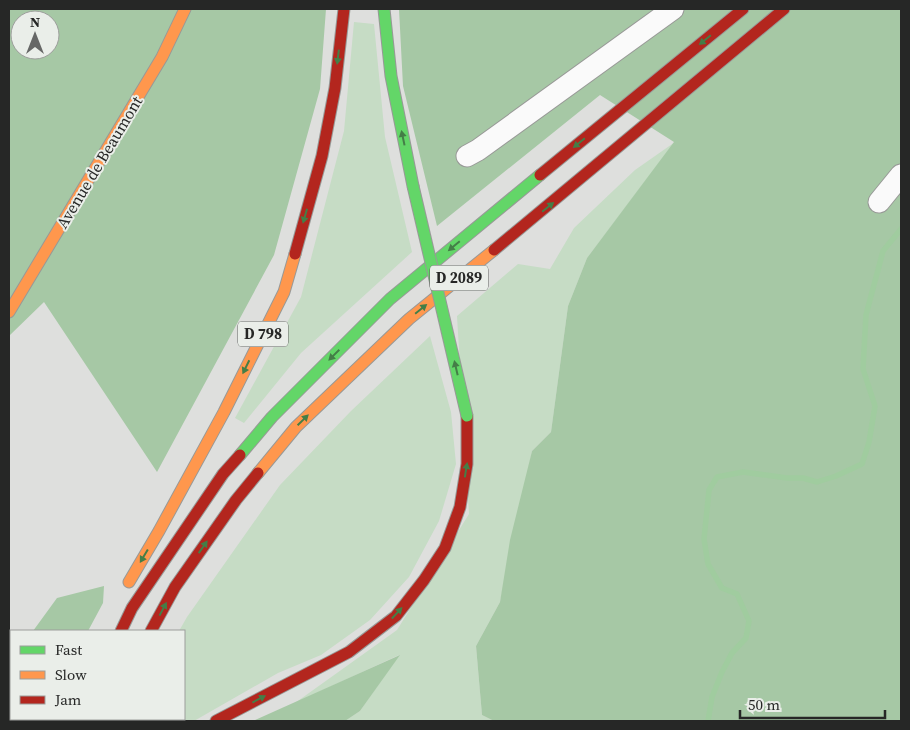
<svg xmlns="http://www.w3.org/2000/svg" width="910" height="730" font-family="'Source Serif 4',serif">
<rect width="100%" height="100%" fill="#dedfdd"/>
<path fill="#c6dcc5" d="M354,22L374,24L385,137L412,252L301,353L244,423L235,418L301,297L344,131Z
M675,142L587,258L568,306L551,432L532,451L500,602L476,646L482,715L494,721H345L360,711L399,655L295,703L397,630L469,514L457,316L518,264L550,269L574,228L635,170Z
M430,336L451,412L456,464L439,521L409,577L370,620L321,655L278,673L194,721H131L132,719H184V631H179L187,617L280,485L351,411Z"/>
<path fill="#a6c8a5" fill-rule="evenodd" d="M9,9H326L320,89L274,255L157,472L44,302L9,336ZM20,20H50V50H20Z
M399,9H901V721H494L482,715L476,646L500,602L510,540L532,451L551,432L568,306L587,258L674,142L600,95L437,226L403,86Z
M104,586L103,603L88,631H33L57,598Z
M400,655L360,711L345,721H253Z
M11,661V719H50L49,721H9V664Z"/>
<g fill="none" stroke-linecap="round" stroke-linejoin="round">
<path stroke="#a0cc9f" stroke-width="5.5" d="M708,721L712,697L722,672L732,653L746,638L749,621L737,594L722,588L708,564L704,539L709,490L717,477L743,472L787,478H803L817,482L836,476L862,464L869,442L875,406L863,369L866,315L883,251L901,229"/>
<g stroke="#989997" stroke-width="23">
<path id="street" d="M467,156L478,150L673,9
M879,202L901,175"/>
</g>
<g stroke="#989997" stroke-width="13">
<path id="fast" d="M384,9L391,76L413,186
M240,455L272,417L390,299L540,175"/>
</g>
<g stroke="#989997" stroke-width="13">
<path id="slow" d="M9,312L162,57L185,9
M258,473L296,427L409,319L494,250
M129,582L159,531L224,412L284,292L295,254
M107,721L108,719"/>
</g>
<g stroke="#989997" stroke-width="13">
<path id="jam" d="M540,175L743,9
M494,250L784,9
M295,254L322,156L335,88L344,9
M121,631L132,608L223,474L240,455
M151,631L175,587L236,500L258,473
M78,721L79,719
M216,721L349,652L396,616L424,580L445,548L460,507L467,464V416"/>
</g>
<use href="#street" stroke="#fafafa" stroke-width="21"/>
<use href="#fast" stroke="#63d668" stroke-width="11"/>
<use href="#slow" stroke="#ff974d" stroke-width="11"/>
<use href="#jam" stroke="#b3261e" stroke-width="11"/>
<g stroke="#989997" stroke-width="13" stroke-linecap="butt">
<path id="fast-bridge" d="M413,186L467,416"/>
</g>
<use href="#fast-bridge" stroke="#63d668" stroke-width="11"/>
</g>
<defs><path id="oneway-solid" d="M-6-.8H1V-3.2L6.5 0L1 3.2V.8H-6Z" transform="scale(1.25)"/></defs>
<g fill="#447e47">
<use href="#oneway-solid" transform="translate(705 40) rotate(141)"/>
<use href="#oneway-solid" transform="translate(338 57) rotate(97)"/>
<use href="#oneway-solid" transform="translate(403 138) rotate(-102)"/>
<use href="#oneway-solid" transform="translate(579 143) rotate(141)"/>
<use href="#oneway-solid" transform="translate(548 207) rotate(-39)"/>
<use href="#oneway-solid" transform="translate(305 216) rotate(106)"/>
<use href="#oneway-solid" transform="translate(454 246) rotate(140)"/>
<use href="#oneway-solid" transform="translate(421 309) rotate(-39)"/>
<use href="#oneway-solid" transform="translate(334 355) rotate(135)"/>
<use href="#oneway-solid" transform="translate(246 367) rotate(116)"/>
<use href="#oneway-solid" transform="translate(456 368) rotate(-103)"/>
<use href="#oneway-solid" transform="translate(303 420) rotate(-44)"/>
<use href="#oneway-solid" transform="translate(466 470) rotate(-81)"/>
<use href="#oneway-solid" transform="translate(203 547) rotate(-55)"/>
<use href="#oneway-solid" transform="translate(144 556) rotate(121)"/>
<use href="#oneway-solid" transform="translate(163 609) rotate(-62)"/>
<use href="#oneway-solid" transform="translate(397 613) rotate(-47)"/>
<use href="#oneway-solid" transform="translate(259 699) rotate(-28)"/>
</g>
<g text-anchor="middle" stroke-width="4" stroke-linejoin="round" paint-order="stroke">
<g fill="#eaeee9" stroke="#616360" stroke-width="1">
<rect x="430" y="265.5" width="58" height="25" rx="4"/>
<rect x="238" y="321.5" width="50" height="25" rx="4"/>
</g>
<g font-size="15" font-weight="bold" fill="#262726">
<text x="459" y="283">D 2089</text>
<text x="263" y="339">D 798</text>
</g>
<g font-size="16" fill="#262726" stroke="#eaeee9">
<text transform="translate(99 162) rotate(-59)" y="6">Avenue de Beaumont</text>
</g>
</g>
<rect width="910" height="730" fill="none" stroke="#262726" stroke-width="20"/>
<rect x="10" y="630" width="175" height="90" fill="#eaeee9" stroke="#9c9e9b"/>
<rect x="20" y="646" width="25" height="8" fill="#63d668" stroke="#9c9e9b"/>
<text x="55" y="655" font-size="15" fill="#262726">Fast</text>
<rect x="20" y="671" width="25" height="8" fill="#ff974d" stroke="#9c9e9b"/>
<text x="55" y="680" font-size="15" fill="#262726">Slow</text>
<rect x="20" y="696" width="25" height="8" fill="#b3261e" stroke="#9c9e9b"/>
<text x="55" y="705" font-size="15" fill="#262726">Jam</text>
<g transform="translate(35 35)"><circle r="24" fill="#eaeee9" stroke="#9c9e9b"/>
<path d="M0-4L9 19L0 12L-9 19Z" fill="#666766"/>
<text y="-8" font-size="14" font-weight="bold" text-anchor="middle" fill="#262726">N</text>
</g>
<path d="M740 710v8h145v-8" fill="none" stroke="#262726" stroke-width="2.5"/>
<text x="748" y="710" font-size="15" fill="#262726" stroke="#eaeee9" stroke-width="4" paint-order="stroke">50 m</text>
</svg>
